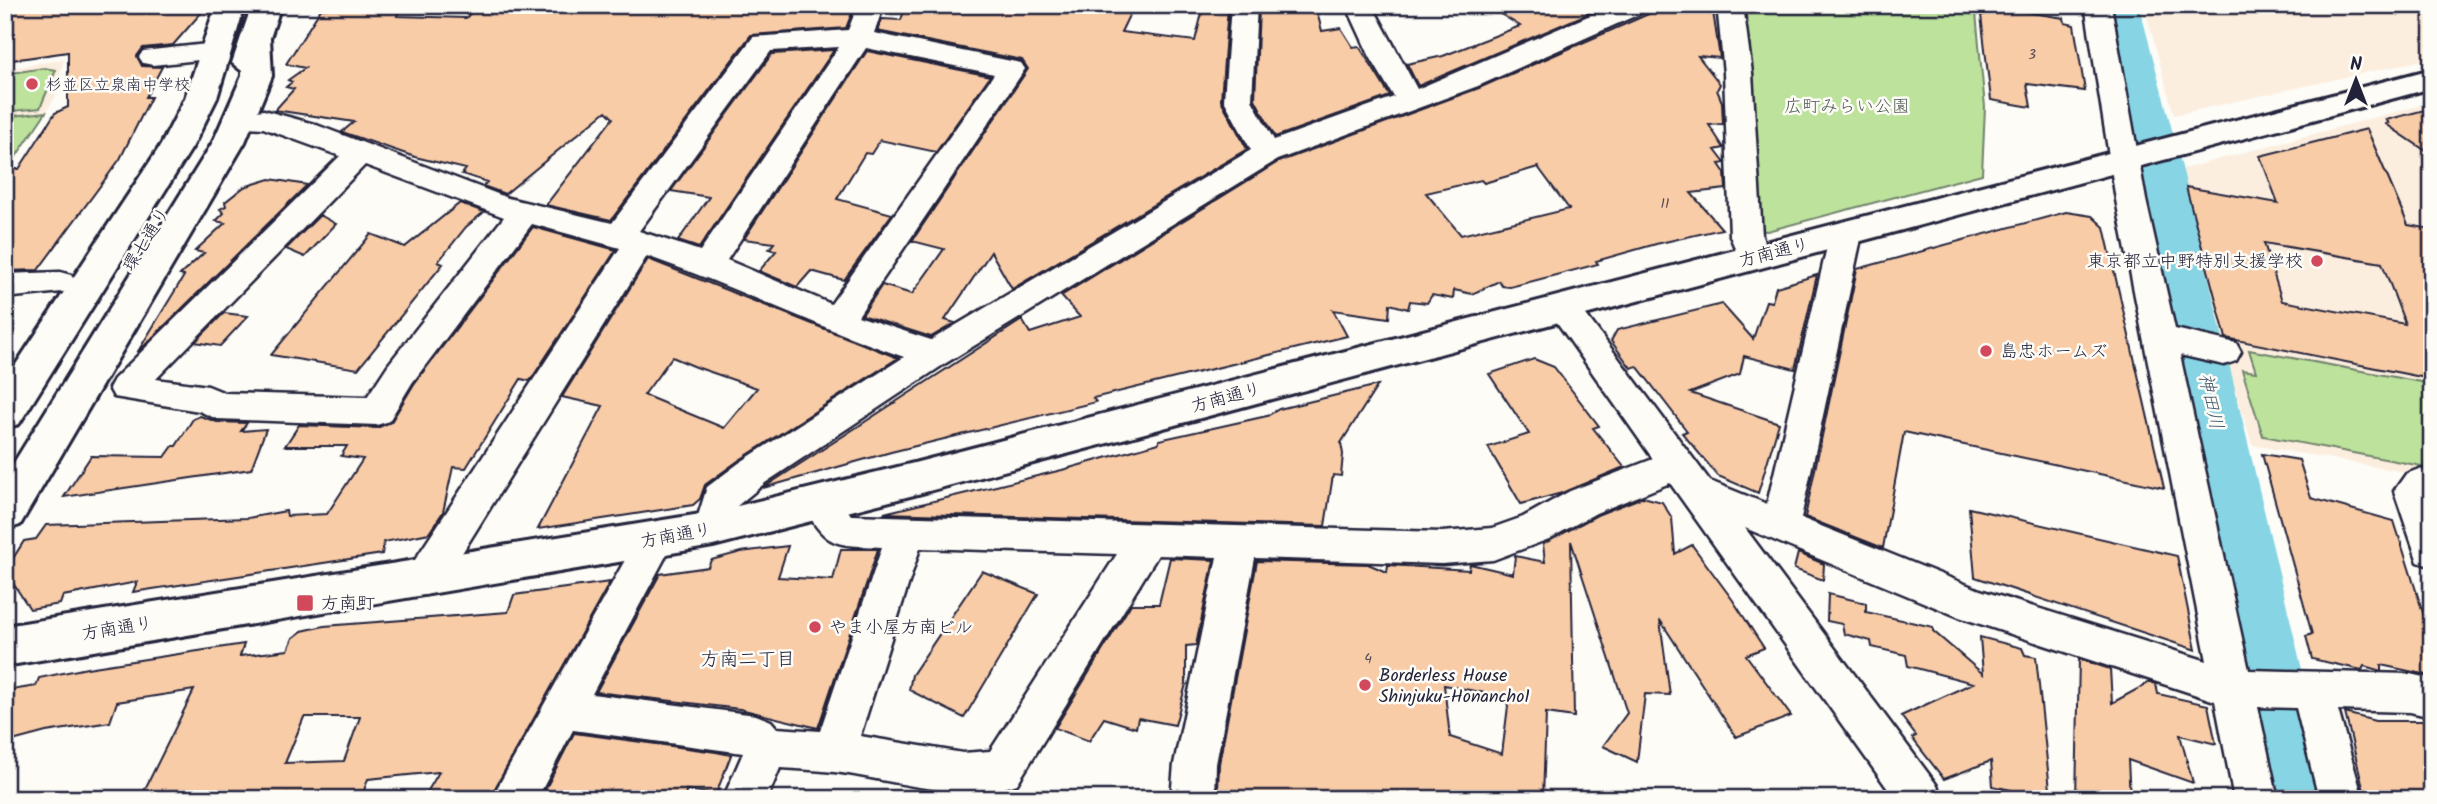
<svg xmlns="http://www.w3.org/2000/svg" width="2437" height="804" font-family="Kalam,'Klee One',sans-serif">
<rect width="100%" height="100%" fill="#fdfcf7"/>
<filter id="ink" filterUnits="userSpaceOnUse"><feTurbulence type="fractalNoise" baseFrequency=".0143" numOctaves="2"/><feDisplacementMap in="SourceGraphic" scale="14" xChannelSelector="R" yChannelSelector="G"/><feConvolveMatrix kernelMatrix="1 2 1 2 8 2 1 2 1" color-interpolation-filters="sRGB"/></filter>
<g filter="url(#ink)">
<path fill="#fceedf" d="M2144,5H2432V58L2174,115Z
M64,59L55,98L46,112L5,117V69Z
M2432,102V477L2252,445L2224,352L2179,170Z"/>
<path fill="#bde29c" stroke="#70826c" stroke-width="2" d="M1737,5H2092L2094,12L2003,7L1976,13L1985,107L1982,174L1767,231L1757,230Z
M44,68L56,70L40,108L5,112V74Z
M46,112L11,164H5V117Z
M2249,350L2432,384V468L2263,436L2242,370L2256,372Z"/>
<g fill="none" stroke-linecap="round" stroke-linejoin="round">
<path fill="#87d5e4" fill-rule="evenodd" d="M2099,5H2139L2184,175L2333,799H2267L2140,175Z"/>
</g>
<path fill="#f9cca8" stroke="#22223b" stroke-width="2" fill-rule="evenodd" d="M5,5H208L173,45L143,48L137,56L142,66L162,67L146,97H151L120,159L38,270L5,271V169H19L55,113L68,107V52L5,61Z
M357,5H401L397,16L466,18L478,5H855L846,28L751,35L611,220L546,205L613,118L606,111L505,194L483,186L487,182L462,174L466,169L415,157L342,132L354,122L275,110L294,89L286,87L292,82L288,80L305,68L286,64L321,9Z
M906,5H1134L1121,32L1195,41L1204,5L1228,7L1221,100L1247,149L1012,289L991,252L945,320L955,323L931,337L862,315L882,285L912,294L944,249L912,241L1028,69L1022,60L877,31L882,19L901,20Z
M1486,5H1586L1587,14L1418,86L1407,64L1443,56L1520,26Z
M1669,5H1712L1720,58L1698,56L1720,84L1717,90L1722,102L1723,124L1709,125L1724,148L1715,150L1725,163L1719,164L1725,173L1726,189L1691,193L1722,229L1656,244L1596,261L1598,264L1510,287L1502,286L1499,281L1472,294L1454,290L1453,299L1432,295L1427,303L1410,301L1408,309L1390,304L1389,318L1333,310L1347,336L1093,398L1096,402L891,452L763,488L1022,320L1030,333L1080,317L1061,296L1278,162L1479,88ZM1538,167L1569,209L1461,235L1426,193L1481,180L1484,183Z
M1316,8L1322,31L1341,28L1353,47L1359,46L1390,96L1275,137L1255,99L1259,9Z
M2007,9L2064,18L2065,23L2074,25L2085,91L2027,84L2031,107L1991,100L1981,15Z
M834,50L699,248L678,241L709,197L671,191L772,54Z
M867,51L990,76L936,152L880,140L871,154L865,153L837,199L892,214L844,280L811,271L797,287L759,271L776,251L769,249L774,243L744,239Z
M2432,108V155L2386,124L2389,123L2386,120Z
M2367,129L2408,225L2432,229V387L2426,378L2226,338L2186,187L2278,203L2260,156ZM2264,243L2382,263L2405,324L2282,301Z
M270,179L307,185L137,353L184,276L180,275L204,253L195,251L225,223L216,221L224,213L220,209L226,206L225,202L244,187Z
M460,203L484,212L466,227L438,262L443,264L358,369L271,355L371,234L405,247Z
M2066,212L2092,216L2104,227L2164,488L1904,432L1883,548L1805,517L1857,269Z
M320,215L336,224L305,257L286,249Z
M533,227L616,250L530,381L521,379L466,468L453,467L443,512L429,533L384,542L382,554L133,592L137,582L63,596L60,604L30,609L5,571L24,541L36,539L46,525L248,518L286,511L287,516L327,514L363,459L341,456L347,446H285L299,425L377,428L391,422L414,384Z
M648,259L898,358L738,461L705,485L700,499L693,505L538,529L603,406L562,397ZM672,357L696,367L757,388L724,428L644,395Z
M1817,275L1795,369L1744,356L1740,374L1690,393L1779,423L1758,493L1718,476L1682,433L1687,431L1637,366L1631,368L1611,341L1617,330L1722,304L1753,339L1766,301L1772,302L1776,287Z
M224,313L248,316L220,346L195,342Z
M1534,359L1554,367L1599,426L1593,428L1624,467L1562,493L1521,504L1488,447L1529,434L1489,374Z
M1378,385L1341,443L1343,454L1341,476L1333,475L1325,526L884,513L1062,470L1159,443V440L1267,416L1279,409Z
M200,416L217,422L247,423L241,431L266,429L251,469L64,497L91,456L165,457L173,446H176L193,419Z
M2262,454L2299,460L2311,498L2394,521L2425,619L2432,621V676L2381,665V671L2364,666L2362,670L2312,659L2306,636L2312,634Z
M1643,497L1662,502L1672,518L1675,554L1692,545L1732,599L1764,648L1746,655L1791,716L1736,737L1660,620L1670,695L1645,694L1637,762L1603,746L1627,713L1571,541L1574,717L1546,713L1543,799H1399L1369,792L1366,799H1222L1223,793L1218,791L1219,764L1257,561L1368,564L1387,572L1388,565L1469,570L1470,564L1513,574L1515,556L1545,562L1543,544L1597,515ZM1444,685L1506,697L1508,706L1502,754L1450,737Z
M1969,508L2177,556L2196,650L1975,577Z
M788,546L778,577L833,580L841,549H878L818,728L740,709L596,692L660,574L708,567L711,560L741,552Z
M1798,553L1824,564L1823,580L1794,569Z
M1170,558L1214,560L1196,645L1186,646V684L1175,725L1138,718L1136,728L1104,718L1089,741L1055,728L1131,604H1159Z
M982,571L1038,594L964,718L909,690L912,675Z
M610,582L489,799H423L439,772L368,779L362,796L344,799H331L332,795L260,794L216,799H140L194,690L117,702L110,722L46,732L5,743V691L36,686L39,678L87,668L244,644L240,656L288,650L293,638L302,631L324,626L508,612L514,595ZM304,717H360L344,761L285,763Z
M1828,594L1866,603V612L1933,627V631L1983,674L1980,637L2022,648L2025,655L2036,657L2051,799L1993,786L1991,761L1944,779L1912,738L1916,736L1901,716L1973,683L1908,666L1906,655L1872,647L1871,641L1844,634L1842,624L1827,621Z
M2079,659L2110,669L2112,703L2150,682L2156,684L2158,694L2208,705L2216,744L2180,735L2193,783L2128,760L2130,799H2076Z
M2345,713L2375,721H2432V799H2394L2364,791Z
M574,733L716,752L731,755L716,794L686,790L685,799H595L544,792Z"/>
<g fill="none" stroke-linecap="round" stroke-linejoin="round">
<g stroke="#22223b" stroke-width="5">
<path id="minor" d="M858,5H884L874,33L1011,61L1021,63L1025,69L858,316L931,340L1251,150L1224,100L1231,5H1257L1252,100L1274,140L1394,97L1370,57L1346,5H1372L1417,89L1614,5H1650L1646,11L1478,86L1277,160L946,363L765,483L737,506L726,540L713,545L700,540L694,529L707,487L739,463L904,357C817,327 734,286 647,256L439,590L425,595L411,590L406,578L411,566L620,248L532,224L412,383L389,421L377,425L217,419L199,411L114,397L109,388L114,379L340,156L263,128L230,126L226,120L230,114L264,110L274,113L314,124L508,198L612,223L753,37L848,30ZM839,47L700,251L639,231L771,51ZM866,48L994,74L831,304L727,260ZM365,165L504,217L388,365L367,397L225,393L208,386L156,379Z
M1717,5H1743L1752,73L1762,236L1769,257L1764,265L1753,268L1742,265L1730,236L1724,73Z
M2085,5H2111L2146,200L2175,329L2236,343L2241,352L2236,361L2224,365L2180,355L2249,670L2410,674L2432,679V717L2410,712L2338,710L2363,799H2319L2296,708L2258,707L2278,799H2234L2215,701L1959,617L1745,528L1936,784L1943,799H1895L1670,483L1596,513L1549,539L1493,560L1442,564L1255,558L1216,764L1215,799H1171L1174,764L1217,557L1158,555L1017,784C960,804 893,779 834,772C816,770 798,769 780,768L767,799H723L743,753L573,730L537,799H491L643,528L656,523L669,528L675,539L592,694L756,715L771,721L777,728L820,731L882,547C835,545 826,548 802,503L808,492C831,485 838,497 851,515L1442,532L1492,528L1523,517L1570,491L1653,459L1547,308L1551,300L1563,296L1575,300L1710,481L1767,504L1830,234L1835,226L1846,223L1857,226L1862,234L1801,518L1980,590L2207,661L2116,200ZM920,548L1117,554L990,751L963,753L860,736Z
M207,44L217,46L221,52L217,58L153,65L143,63L139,57L143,51Z
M60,272L71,275L76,283L71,291L5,298V274Z
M2419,469L2432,472V567L2418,562L2394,491L2406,474Z"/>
</g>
<g stroke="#22223b" stroke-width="6">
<path id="major" d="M216,5H245L217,98L193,146L19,424L5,428V381L161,145L185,98Z
M252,5H281L270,38L272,76L245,142L20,525L5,530V477L213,142L242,76V71L232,63Z
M2432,69V88L914,495L713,546L5,666V626L713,512L914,463Z"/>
</g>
<use href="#minor" fill="#fdfcf7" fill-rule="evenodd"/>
<use href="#major" fill="#fdfcf7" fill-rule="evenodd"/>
</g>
</g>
<g fill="#d1495b" stroke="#fdfcf7" stroke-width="2.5">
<circle cx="32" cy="84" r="7"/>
<circle cx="2317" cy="261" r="7"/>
<circle cx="1986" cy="351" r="7"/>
<rect x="296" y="594" width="18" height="18" rx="3.5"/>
<circle cx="815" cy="627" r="7"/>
<circle cx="1365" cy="685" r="7"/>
</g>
<g text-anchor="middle" stroke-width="5" stroke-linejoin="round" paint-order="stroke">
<g font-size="14" fill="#584c56">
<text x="2032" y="59">3</text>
<text x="1665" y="208">11</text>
<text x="1368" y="663">4</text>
</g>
<g font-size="16" fill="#22223b" stroke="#fdfcf7" text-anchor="start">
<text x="46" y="90">杉並区立泉南中学校</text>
</g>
<g font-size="18" fill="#505c58" stroke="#fdfcf7">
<text x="1847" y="112">広町みらい公園</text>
</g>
<g font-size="18" fill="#22223b" stroke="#fdfcf7">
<text transform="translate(146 239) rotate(-58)" y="6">環七通り</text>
<text transform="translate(1774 252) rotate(-14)" y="6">方南通り</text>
<text transform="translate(1226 397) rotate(-15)" y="6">方南通り</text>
<text transform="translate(676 535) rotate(-10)" y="6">方南通り</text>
<text transform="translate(117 628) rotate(-9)" y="6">方南通り</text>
</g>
<g font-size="18" fill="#22223b" stroke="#fdfcf7" text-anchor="start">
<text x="2303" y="267" text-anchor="end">東京都立中野特別支援学校</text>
<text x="2000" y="357">島忠ホームズ</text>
<text x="321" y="609">方南町</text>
<text x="829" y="633">やま小屋方南ビル</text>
<text x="1379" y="681">Borderless House<tspan x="1379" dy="21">Shinjuku-Honancho1</tspan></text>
</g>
<g font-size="19" font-style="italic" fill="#40586e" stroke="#fdfcf7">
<text transform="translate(2212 401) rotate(78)" y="7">神田川</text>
</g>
<g font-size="19" fill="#22223b" stroke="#fdfcf7">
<text x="748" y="665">方南二丁目</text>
</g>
</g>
<rect width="2437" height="804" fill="none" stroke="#fdfcf7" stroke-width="28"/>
<rect x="14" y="14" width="2409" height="776" fill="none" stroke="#22223b" stroke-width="2.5" filter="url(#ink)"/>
<g transform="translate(2356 80)" stroke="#fdfcf7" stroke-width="5" paint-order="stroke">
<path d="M0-5L12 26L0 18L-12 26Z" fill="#22223b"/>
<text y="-10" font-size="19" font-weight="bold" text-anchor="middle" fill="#22223b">N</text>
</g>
</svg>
